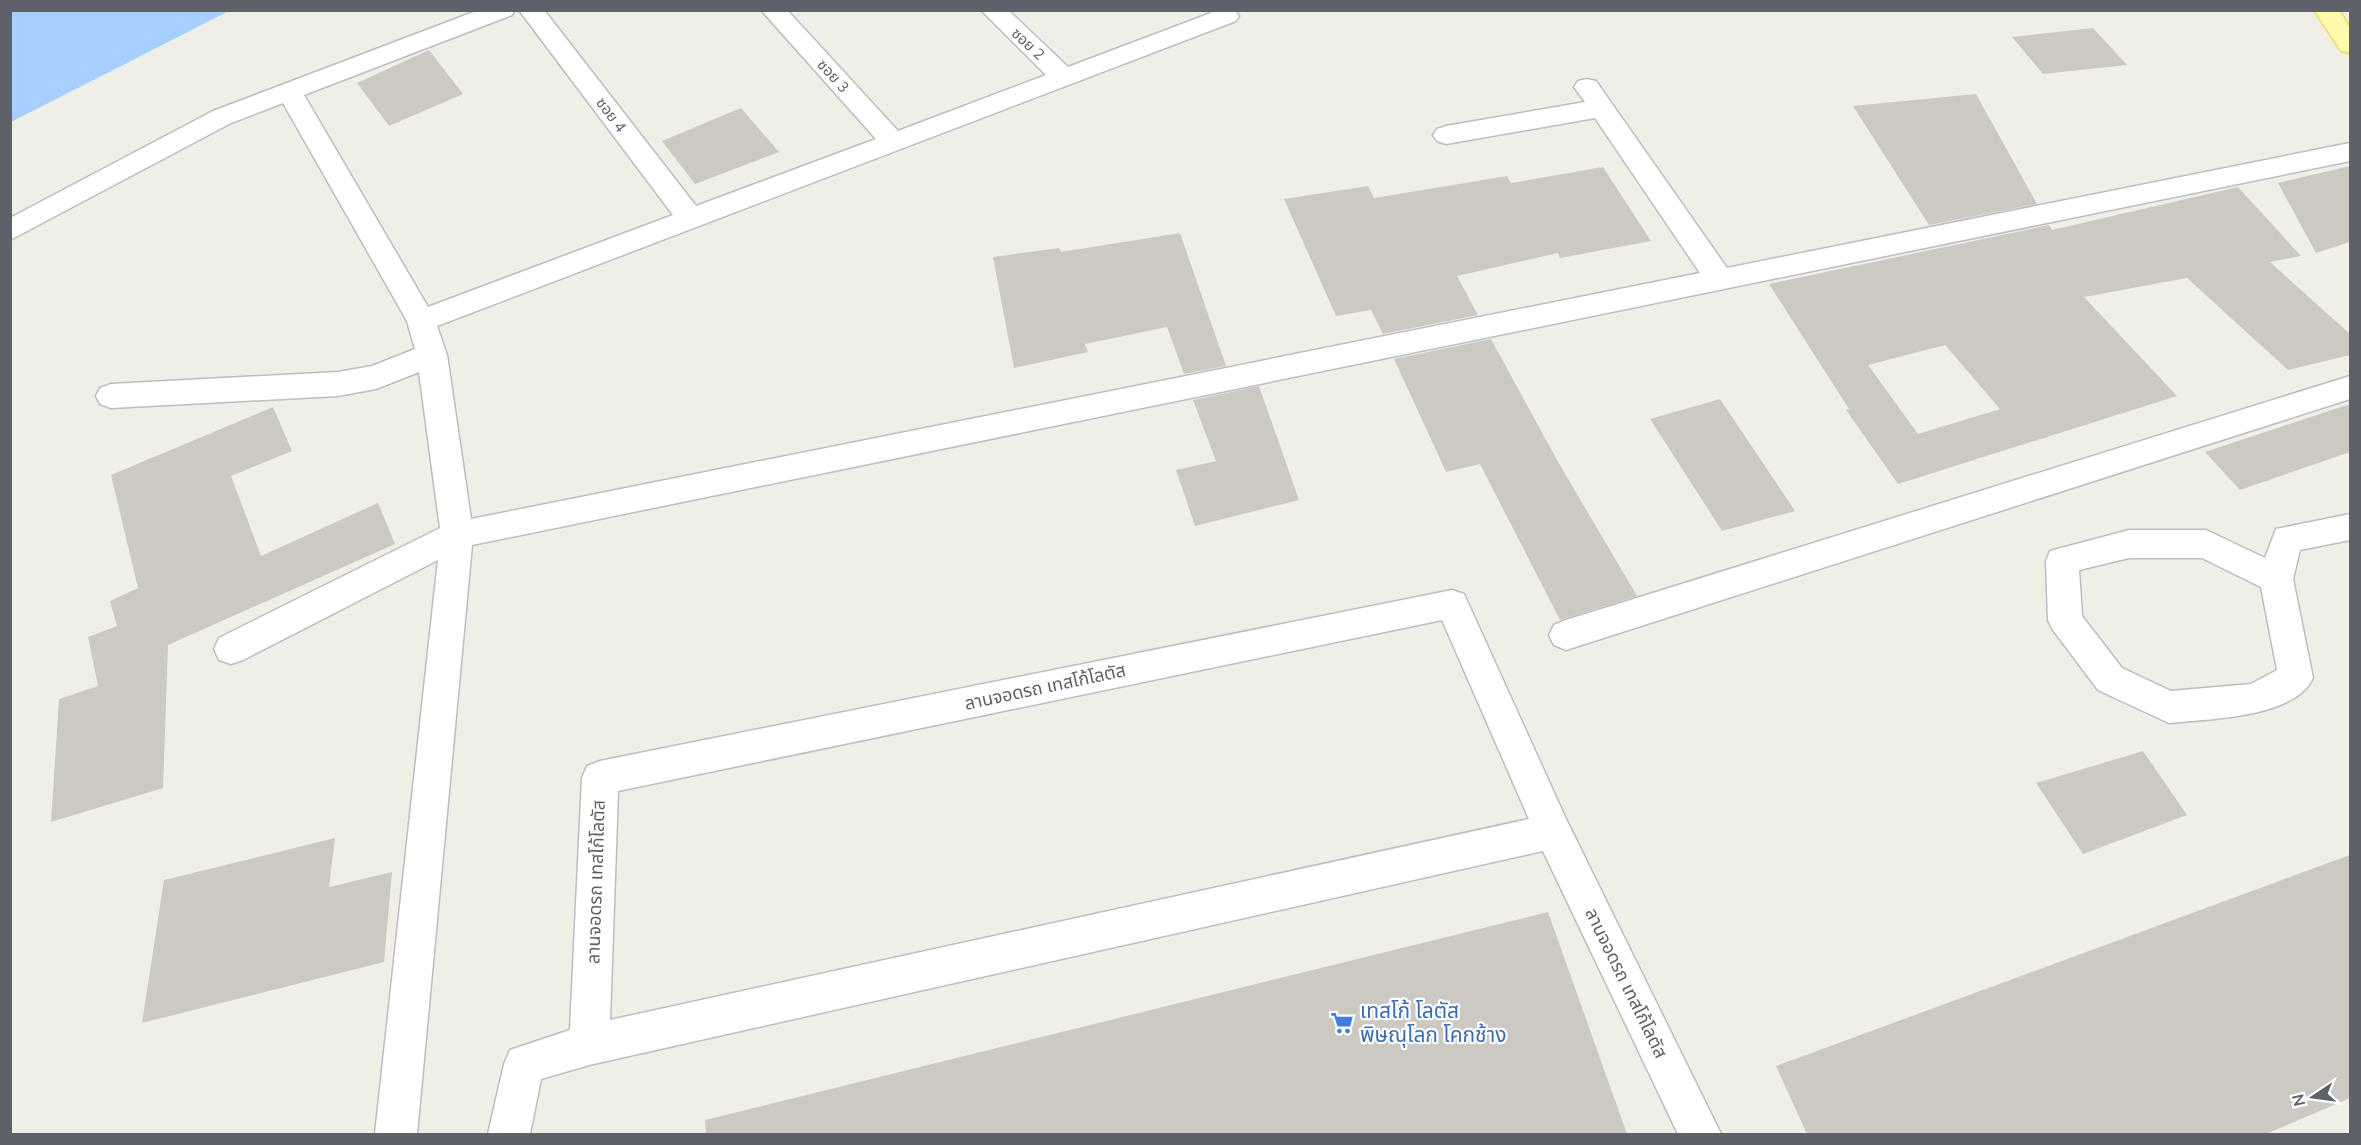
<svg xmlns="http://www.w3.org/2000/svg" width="2361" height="1145" font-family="'Nunito Sans','Noto Sans Thai',sans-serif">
<rect width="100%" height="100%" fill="#f0efe6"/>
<path fill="#a7cfff" d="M11,10H229V11L11,122Z"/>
<path fill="#ccc9c3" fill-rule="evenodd" d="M2093,28L2127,65L2043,74L2012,37Z
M429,50L463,94L389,126L357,83Z
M1976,94L2037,204L1929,225L1853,106Z
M741,108L779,152L695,184L662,141Z
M2350,166V242L2316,253L2278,183Z
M1603,167L1651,241L1560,258L1558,253L1457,276L1478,315L1383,334L1371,310L1336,316L1284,199L1368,186L1374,198L1507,176L1511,183Z
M2238,187L2301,256L2270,262L2350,334V355L2288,370L2187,278L2084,297L2177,396L1898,484L1846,410L1849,409L1769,284L2049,225L2052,230ZM1945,345L2000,409L1918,434L1868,365Z
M1180,233L1226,366L1184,374L1167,327L1085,344L1088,352L1014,368L993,257L1059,248L1061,252Z
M1491,339L1557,460L1637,596L1560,620L1480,464L1446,472L1394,359Z
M1259,386L1299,500L1195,526L1176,470L1216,461L1193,400Z
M1720,399L1795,511L1722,531L1650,419Z
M2350,404V452L2240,490L2205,452Z
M273,407L292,451L231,476L261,556L378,503L395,544L168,645L163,788L51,822L59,699L98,686L88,637L117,626L110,601L138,588L111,475Z
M2143,751L2187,815L2083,854L2036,783Z
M335,838L329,887L392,872L384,962L142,1023L164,880Z
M2350,855V1098L2266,1134H1807L1776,1066Z
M1548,912L1627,1134H706L705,1120Z"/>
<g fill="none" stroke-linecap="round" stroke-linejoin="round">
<g stroke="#bbbdc2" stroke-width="3">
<path id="minor" d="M479,10H515L512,15L304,95L428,307L673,215L519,10H544L696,206L876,139L761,10H787L898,131L1046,75L981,10H1008L1068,67L1211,13L1209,10H1235L1239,16L1236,21L437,326L447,355L471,519L1700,273L1595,118L1446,144L1437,141L1433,135L1437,129L1446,126L1585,102L1574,87L1578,81L1587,79L1596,81L1727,268L2350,143V161L472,545L417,1134H375L438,560L243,660L231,664L219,660L214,649L219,638L440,528L419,372L376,389L338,396L111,408L100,404L96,396L100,388L111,384L338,372L372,366L415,349L407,321L283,103L231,123L10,240V218L213,111Z
M2350,376V399L1566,650L1554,645L1549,635L1554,625L1566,620Z
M2350,514V540L2300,550L2293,579L2313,678C2295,718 2208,719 2169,723L2098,690L2053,630L2048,620L2046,561L2050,551L2129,530H2206L2265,558L2276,529ZM2129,558H2202L2261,587L2277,670L2251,684L2171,691L2122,668L2082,616L2079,570Z
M1452,590L1464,594L1566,819L1721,1134H1678L1543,851L589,1065L541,1079L530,1134H488L504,1064L510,1050L570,1030L582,778L587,766L600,761ZM1442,620L1529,819L610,1020L618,791Z"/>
</g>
<g stroke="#f3da5d" stroke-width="3">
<path id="major" d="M2314,10H2339L2350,28V53L2341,51Z"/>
</g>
<use href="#minor" fill="#fff" fill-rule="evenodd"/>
<use href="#major" fill="#fffbac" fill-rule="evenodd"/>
</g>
<defs>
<g id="supermarket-bare" transform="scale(1.8)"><path d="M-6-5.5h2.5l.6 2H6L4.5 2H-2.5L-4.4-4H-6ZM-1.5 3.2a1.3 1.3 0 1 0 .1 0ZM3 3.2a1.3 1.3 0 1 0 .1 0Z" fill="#3f7fe0" stroke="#fff" stroke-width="2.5" paint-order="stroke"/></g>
</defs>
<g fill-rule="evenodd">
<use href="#supermarket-bare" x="1342" y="1023"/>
</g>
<g text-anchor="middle" stroke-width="4.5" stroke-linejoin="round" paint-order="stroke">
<g font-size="15" fill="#5e6167" stroke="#fff">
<text transform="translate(1028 44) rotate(43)" y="5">ซอย 2</text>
<text transform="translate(833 76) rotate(48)" y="5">ซอย 3</text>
<text transform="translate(611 115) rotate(53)" y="5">ซอย 4</text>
</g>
<g font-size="18" fill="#5e6167" stroke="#fff">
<text transform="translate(1045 687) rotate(-12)" y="6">ลานจอดรถ เทสโก้โลตัส</text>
<text transform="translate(596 882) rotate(-88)" y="6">ลานจอดรถ เทสโก้โลตัส</text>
<text transform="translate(1626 983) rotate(64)" y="6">ลานจอดรถ เทสโก้โลตัส</text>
</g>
<g font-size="21" fill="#366cbe" stroke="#fff" text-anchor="start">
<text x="1360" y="1018">เทสโก้ โลตัส<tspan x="1360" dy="24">พิษณุโลก โคกช้าง</tspan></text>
</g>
</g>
<rect width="2361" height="1145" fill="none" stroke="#5e6167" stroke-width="24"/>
<g transform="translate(2313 1097) rotate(257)" stroke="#ffffff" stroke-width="4.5" paint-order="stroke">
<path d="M0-4.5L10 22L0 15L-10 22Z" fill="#5e6167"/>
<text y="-9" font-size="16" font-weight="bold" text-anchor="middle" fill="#5e6167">N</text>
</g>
</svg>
